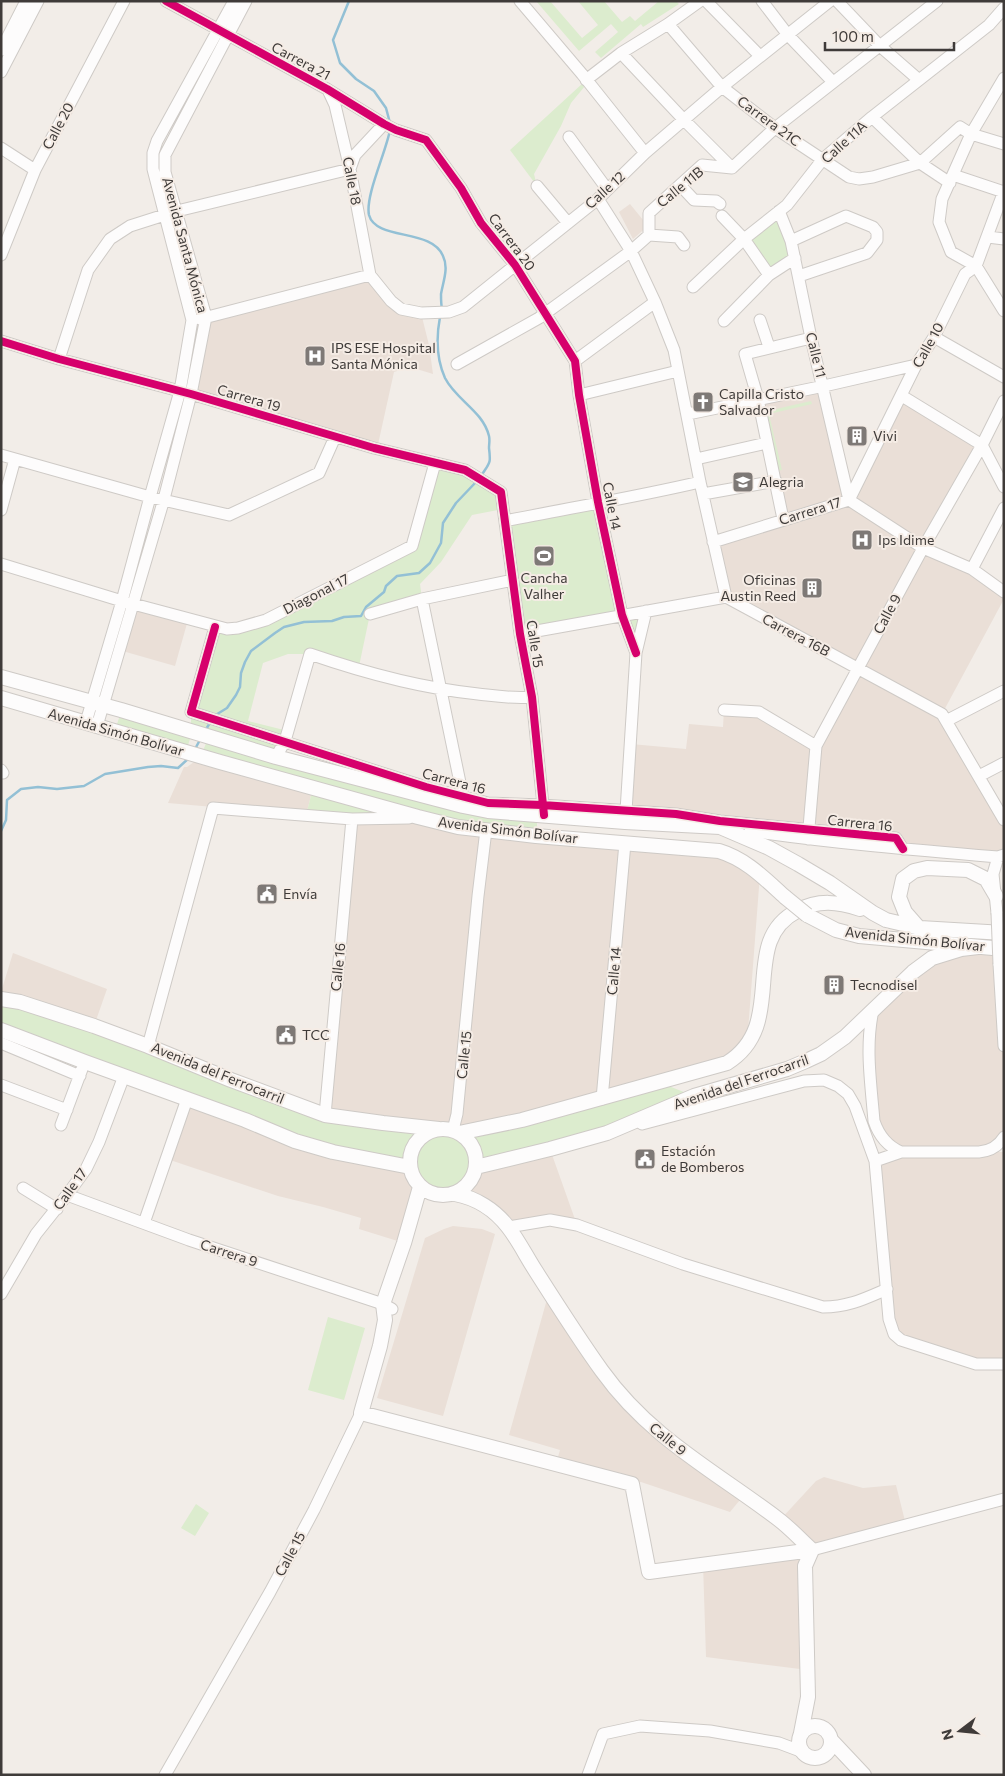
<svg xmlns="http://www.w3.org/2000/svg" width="1005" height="1776" font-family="Commissioner,sans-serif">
<rect width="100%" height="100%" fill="#f2ede8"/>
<path fill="#eadfd7" d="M630,204L648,226L633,239L619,212Z
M370,275L391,301L421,313L429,345L433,374L410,367L394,372L377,449L191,394L206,317Z
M824,386L849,499L902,396L982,445L923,547L1004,592V599L942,714L1004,820V855L626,811L631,744L686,749L689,724L723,727L724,710L759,712L816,746L858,668L726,597L713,542L782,519L758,399Z
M134,604L188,620L175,666L119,650Z
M194,762L313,788L306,815L168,803L184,767H187Z
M418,817L710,849L760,874L747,1044L741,1052L459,1133L325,1115L352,819Z
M999,948L1004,1046V1137L995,1152H1004V1364H976L894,1334L875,1161L900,1153L877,1130L870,1023L913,972L932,958Z
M13,953L107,989L94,1026L1,999V992Z
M187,1099L410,1167L415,1181L420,1187L404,1243L359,1229L361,1218L323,1207L278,1196L167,1159Z
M550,1149L577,1225L550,1220L508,1227L455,1194L476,1167Z
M453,1226L482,1229L495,1234L443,1416L377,1398L425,1238L444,1229Z
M549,1292L617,1391L744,1495L730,1512L641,1482L632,1484L556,1464L560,1450L509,1435Z
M824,1477L863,1488L896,1485L906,1525L812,1550L808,1670L706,1657L703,1564L811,1550L780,1520L816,1481Z"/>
<path fill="#dcecce" d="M536,1H550L582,38L598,25L578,1H604L622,22L630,16L635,21L659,1H676L679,4L643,27L641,24L601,58L595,52L618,32L611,24L579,51Z
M583,83L585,86L571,103L561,126L534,174L537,186L510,150Z
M779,211L795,258L769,275L744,240Z
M811,401L812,404L769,414L782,470L777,471L763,412Z
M435,463L465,470L501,492L503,509L472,515L441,562L420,584L422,599L370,614L358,671L310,654H288L263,663L248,721L288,731L276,757L191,731V712L215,627L238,628L412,546Z
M598,502L622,615L646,611L636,653L622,615L520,634L505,521Z
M120,715L191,736L187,748L116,727Z
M207,741L537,821V830L460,820L202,753Z
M313,788L418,817L306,815Z
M1,999L325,1115L453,1130L661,1083L694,1096L607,1133L476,1167C474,1174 471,1182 465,1188C444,1207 416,1192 410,1167L333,1152L1,1030Z
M328,1317L365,1328L344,1400L308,1390Z
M196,1504L209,1513L195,1536L181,1528Z"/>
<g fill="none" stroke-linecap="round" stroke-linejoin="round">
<path stroke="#93c0d5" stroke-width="2.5" d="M349,1L333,40L340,63L356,79L374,91L386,108L390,123
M390,130C386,152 365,196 369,215C376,241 432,228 443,256C449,268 443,282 441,294C441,299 441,304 442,309
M440,317C436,338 436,358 445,378C456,400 483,411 489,436C490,440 489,444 489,448C491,464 490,462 481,476
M214,716L227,708L236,695L240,687L241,673L245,662L251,651L275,633L284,627L304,622L332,621L344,617L361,616L366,607L384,592L386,586L397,576L419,573L430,563L441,543L443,523L456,503L476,482
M205,731L211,721
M195,749L201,738
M1,831L6,820L7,800L21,789L38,787L57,789L84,786L105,774L148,767L161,766L178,768L189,758"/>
<g stroke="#cecac6" stroke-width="13">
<path id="minor" d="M166,1L327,89L384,124L396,130L426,140L461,188L481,223L515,265L575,361L579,395L598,502L622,615L636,653
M520,1L582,74L645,153
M706,1L760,56
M762,1L788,35L833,82
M837,1L880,46L919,80
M668,24L722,87L775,128L849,177L859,179L873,177L920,163L960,127L971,134L1004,144
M1,50L26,1
M621,53L684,120L732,168
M1,72L38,1
M1004,78L971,134L942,199L939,222L951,252L976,266L1004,311
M586,80L621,53L668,24L700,1
M328,90L335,105L350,169L370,275L391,301L401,309L421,313L449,312L463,307L598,199L645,153L722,87L830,1
M872,117L920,163L950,183
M569,137L607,189
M1,148L35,170
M953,175L1004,192
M680,185L694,200L716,201L720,204
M537,186L568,223
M598,199L631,251L655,302L674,350L700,482L726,597
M779,211L791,241L811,338L849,500
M722,216L744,239L769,275
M649,235L678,237L684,245
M988,237L1004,239
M791,241L846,216L873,227L877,232V240L867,253L799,276
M1,255L35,170L124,1
M693,287L744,239L787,205L823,159L872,117L989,25L1004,8
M200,319L370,275
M760,320L769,347
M724,321L769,275L795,258
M934,337L1004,377
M1,341L59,359L191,394L374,448L465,470L501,492L520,634L532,697L544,815
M59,359L88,270L110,239L130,226L177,211L350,169L355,155L384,124
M575,361L655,302
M457,364L539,318L631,251L649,235V213L702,165L732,168L775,128L937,1
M579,395L678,371
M902,396L982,445L1004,487
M688,414L824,386L916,365
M1,455L150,497L229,515L319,473L335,437
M696,459L767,443
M703,494L776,481
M849,500L916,365L934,337L965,274L976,266L1004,191
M1,510L15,459
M783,519L758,399L745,354L811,338
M505,521C570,508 636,497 700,482
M713,542L849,500L923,548L972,569L1004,592
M1,564L122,601L227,629L238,628L266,620L412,546L435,463
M972,569L1004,508
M422,599L463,797
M370,614L422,599L513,580
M215,627L191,712L426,787L488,803L542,805L676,814L720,821L896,838L903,849
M520,634L726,597L942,714L1004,820
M724,710L759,712L816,746
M946,721L1004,691
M86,722L122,601L150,497L180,391L192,320L153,169V153L157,141L234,1
M97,726L164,499L191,394L206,317L165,172V155L246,1
M276,757L285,741L310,654C365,673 420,688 478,694C496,696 514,699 532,697
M1,770L3,773
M979,776L1004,763
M626,811L636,653L646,611
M750,831C832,843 915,850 998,857L1004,855
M808,839L816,746L923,548L982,445L1004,401
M997,913L993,874L998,857
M999,964L1004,1046
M873,1010C865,1047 871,1084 874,1121C879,1136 887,1146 901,1152
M1,1043L80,1076
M148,1046L213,808L352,819L409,818
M1,1085L67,1110
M602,1099L625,843
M325,1115L352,819
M642,1124L804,1081L824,1080L838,1086L848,1094L855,1106L875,1161L889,1319L894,1334L901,1340L976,1364H1004
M61,1125L82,1069
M453,1130L457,1114L478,896L486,830
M875,1161L901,1152H979C990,1151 998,1147 1004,1137
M23,1188L57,1209
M67,1195L189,1240L383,1304L392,1309
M144,1223L187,1099
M508,1227L550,1220L577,1225L683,1264L823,1307C848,1307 864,1299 887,1289
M1,1294L36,1234L67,1195L86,1169L99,1142L124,1076
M812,1550L1004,1499
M165,1775L270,1592L314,1510L361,1413
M588,1775L603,1734L640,1726L710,1731L779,1743L803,1752"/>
</g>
<g stroke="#cecac6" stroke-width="16">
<path id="major" d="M1,677L121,710L276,757L463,806L488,811L625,822L720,827L769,848L798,864L830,883L873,913L886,920L920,928L1004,933
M1,698L220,762L418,817L458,827L536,836L719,851C746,859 765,879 785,897
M807,915L836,930L859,936L1004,949
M919,928L905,912L899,897L903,879L914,871L927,868L968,870L986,879L996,896
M1,999L20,1002L94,1026L148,1046L231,1080L325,1115L383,1123L439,1129
M1,1030L85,1062L245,1120L295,1141L333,1152L410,1167
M410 1162a33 33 0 1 1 66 0a33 33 0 1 1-66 0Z
M459,1133L522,1120L727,1063C790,1024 737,942 797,911C819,899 838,902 860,909
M476,1167L550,1149L607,1133L694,1096L787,1069L806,1061L821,1054L845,1037L913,972L932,958L961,949L978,947
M420,1187L404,1243L383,1304L385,1320L380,1346L361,1413L632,1484L649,1572L812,1550
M455,1194C476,1198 495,1210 508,1227C519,1241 527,1258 537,1273C558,1306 579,1339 602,1371C650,1438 715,1471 778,1519C790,1528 801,1540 812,1550
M799 1742a16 16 0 1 1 32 0a16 16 0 1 1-32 0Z
M801,1733L808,1697L805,1566L812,1550
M832,1741L864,1775"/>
</g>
<use href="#minor" stroke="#fdfcfc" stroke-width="11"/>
<use href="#major" stroke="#fdfcfc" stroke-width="14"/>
<g stroke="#cecac6" stroke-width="13" stroke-linecap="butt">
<path id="minor-bridge" d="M997,913L999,964"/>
</g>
<g stroke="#cecac6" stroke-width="16" stroke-linecap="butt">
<path id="major-bridge" d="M785,897L807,915"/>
</g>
<use href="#minor-bridge" stroke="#fdfcfc" stroke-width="11"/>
<use href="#major-bridge" stroke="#fdfcfc" stroke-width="14"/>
<g stroke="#f5ece5" stroke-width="11">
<path id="cycleway" d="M166,1L327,89L384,124L396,130L426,140L461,188L481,223L515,265L575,361L579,395L598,502L622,615L636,653
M1,341L59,359L191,394L374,448L465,470L501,492L520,634L532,697L544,815
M215,627L191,712L426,787L488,803L542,805L676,814L720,821L896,838L903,849"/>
</g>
<use href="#cycleway" stroke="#d6006c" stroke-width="8"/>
</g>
<defs>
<g id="hospital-square" transform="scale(1.125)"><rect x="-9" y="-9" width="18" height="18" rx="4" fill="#7e7976" stroke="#f5ece5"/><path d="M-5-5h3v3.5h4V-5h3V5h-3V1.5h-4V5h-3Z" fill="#fff"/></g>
<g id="church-square" transform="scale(1.125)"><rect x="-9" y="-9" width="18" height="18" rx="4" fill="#7e7976" stroke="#f5ece5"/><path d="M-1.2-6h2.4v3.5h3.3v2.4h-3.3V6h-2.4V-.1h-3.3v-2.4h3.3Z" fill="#fff"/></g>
<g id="building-square" transform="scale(1.125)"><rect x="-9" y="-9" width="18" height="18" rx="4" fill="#7e7976" stroke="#f5ece5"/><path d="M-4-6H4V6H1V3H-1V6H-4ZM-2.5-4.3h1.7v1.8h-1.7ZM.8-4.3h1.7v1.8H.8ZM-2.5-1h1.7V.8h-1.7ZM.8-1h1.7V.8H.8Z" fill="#fff"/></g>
<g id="school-square" transform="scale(1.125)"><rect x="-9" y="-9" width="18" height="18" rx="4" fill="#7e7976" stroke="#f5ece5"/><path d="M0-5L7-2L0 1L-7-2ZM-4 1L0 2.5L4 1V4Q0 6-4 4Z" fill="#fff"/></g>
<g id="stadium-square" transform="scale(1.125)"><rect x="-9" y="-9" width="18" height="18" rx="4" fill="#7e7976" stroke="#f5ece5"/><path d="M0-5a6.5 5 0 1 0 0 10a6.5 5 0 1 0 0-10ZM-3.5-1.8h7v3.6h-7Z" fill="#fff"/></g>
<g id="civic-square" transform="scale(1.125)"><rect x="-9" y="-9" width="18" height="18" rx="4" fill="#7e7976" stroke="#f5ece5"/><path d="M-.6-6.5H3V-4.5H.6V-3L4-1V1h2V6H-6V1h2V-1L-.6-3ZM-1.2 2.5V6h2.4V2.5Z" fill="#fff"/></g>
</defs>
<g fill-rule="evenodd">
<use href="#hospital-square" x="315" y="356"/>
<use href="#church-square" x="703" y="402"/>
<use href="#building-square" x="857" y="436"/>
<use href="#school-square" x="743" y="482"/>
<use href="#hospital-square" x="862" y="540"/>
<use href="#stadium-square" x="544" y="556"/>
<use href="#building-square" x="812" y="588"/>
<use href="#civic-square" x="267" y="894"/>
<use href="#building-square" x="834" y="985"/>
<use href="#civic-square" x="286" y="1035"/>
<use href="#civic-square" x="645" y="1159"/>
</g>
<g text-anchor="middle" stroke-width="4" stroke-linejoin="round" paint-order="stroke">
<g font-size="14" fill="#3f3b39" stroke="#f5ece5">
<text transform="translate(301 61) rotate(28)" y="5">Carrera 21</text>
<text transform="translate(769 121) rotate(36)" y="5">Carrera 21C</text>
<text transform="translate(58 126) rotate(-62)" y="5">Calle 20</text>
<text transform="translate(844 142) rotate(-42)" y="5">Calle 11A</text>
<text transform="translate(352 181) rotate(79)" y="5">Calle 18</text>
<text transform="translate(680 187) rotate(-39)" y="5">Calle 11B</text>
<text transform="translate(605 190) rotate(-42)" y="5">Calle 12</text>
<text transform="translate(512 242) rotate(53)" y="5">Carrera 20</text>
<text transform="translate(185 245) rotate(75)" y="5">Avenida Santa Mónica</text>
<text transform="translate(928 345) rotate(-61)" y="5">Calle 10</text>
<text transform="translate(816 355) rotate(76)" y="5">Calle 11</text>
<text transform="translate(249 398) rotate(16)" y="5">Carrera 19</text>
<text transform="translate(612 506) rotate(79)" y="5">Calle 14</text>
<text transform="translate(810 511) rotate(-17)" y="5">Carrera 17</text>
<text transform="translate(316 594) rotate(-27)" y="5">Diagonal 17</text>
<text transform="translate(887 614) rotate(-62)" y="5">Calle 9</text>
<text transform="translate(796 635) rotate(28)" y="5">Carrera 16B</text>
<text transform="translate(535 644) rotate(81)" y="5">Calle 15</text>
<text transform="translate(116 732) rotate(16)" y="5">Avenida Simón Bolívar</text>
<text transform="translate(454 781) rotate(15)" y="5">Carrera 16</text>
<text transform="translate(860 823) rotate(6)" y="5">Carrera 16</text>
<text transform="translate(508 830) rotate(7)" y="5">Avenida Simón Bolívar</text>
<text transform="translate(915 939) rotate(6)" y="5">Avenida Simón Bolívar</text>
<text transform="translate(338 967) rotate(-84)" y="5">Calle 16</text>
<text transform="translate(614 971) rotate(-85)" y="5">Calle 14</text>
<text transform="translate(464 1055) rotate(-84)" y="5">Calle 15</text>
<text transform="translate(218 1073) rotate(22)" y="5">Avenida del Ferrocarril</text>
<text transform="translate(741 1082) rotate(-19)" y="5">Avenida del Ferrocarril</text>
<text transform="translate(70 1189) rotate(-55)" y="5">Calle 17</text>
<text transform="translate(229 1253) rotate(18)" y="5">Carrera 9</text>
<text transform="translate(668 1439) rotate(39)" y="5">Calle 9</text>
<text transform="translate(290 1554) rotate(-62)" y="5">Calle 15</text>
</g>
<g font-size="14" fill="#3f3b39" stroke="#f5ece5" text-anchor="start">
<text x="331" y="353">IPS ESE Hospital<tspan x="331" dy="16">Santa Mónica</tspan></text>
<text x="719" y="399">Capilla Cristo<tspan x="719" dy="16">Salvador</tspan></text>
<text x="873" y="441">Vivi</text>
<text x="759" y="487">Alegria</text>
<text x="878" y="545">Ips Idime</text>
<text x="544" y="583" text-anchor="middle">Cancha<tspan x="544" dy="16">Valher</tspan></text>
<text x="796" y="585" text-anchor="end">Oficinas<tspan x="796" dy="16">Austin Reed</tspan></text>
<text x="283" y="899">Envía</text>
<text x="850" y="990">Tecnodisel</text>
<text x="302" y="1040">TCC</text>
<text x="661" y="1156">Estación<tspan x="661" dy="16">de Bomberos</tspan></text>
</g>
</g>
<rect width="1005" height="1776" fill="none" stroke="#3f3b39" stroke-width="5"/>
<g transform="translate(960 1731) rotate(254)" stroke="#f5ece5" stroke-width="4" paint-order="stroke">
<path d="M0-4L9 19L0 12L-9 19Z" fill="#3f3b39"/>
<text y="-8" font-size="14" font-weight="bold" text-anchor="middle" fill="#3f3b39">N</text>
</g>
<path d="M825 42v8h129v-8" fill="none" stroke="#3f3b39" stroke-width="2.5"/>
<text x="832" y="42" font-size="15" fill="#3f3b39" stroke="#f5ece5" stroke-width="4" paint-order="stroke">100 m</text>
</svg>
